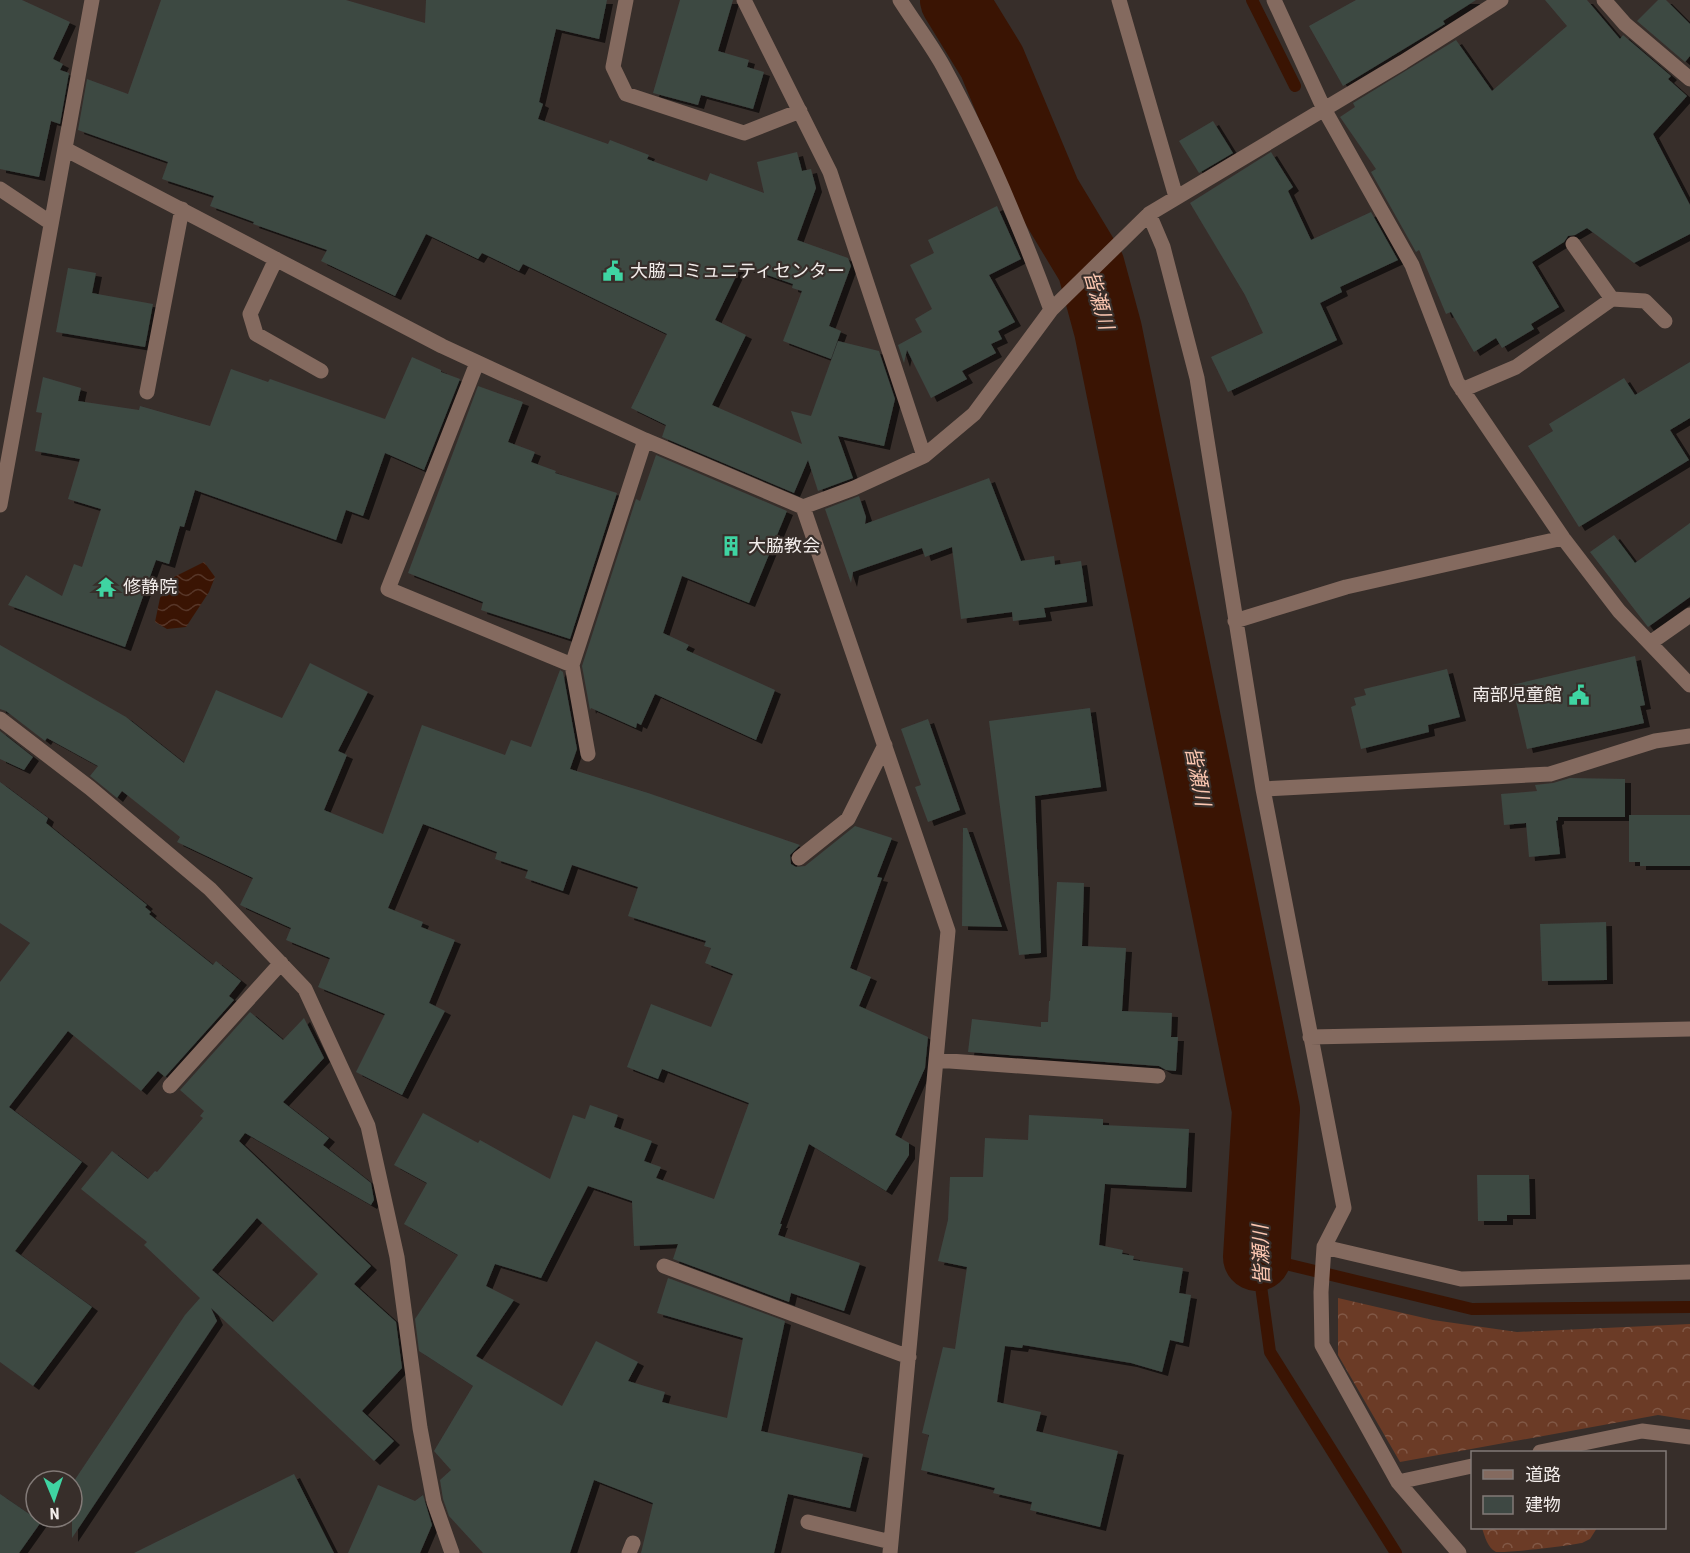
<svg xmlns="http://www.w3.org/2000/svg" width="1690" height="1553" font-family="'Roboto Condensed','Noto Sans JP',sans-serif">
<defs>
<pattern id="forest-crowns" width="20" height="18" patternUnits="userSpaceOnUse" patternTransform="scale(1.5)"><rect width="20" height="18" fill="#6b3b26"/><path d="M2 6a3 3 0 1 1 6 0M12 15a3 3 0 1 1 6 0" fill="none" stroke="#815846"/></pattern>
<pattern id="water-waves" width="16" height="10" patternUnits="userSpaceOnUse" patternTransform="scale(1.5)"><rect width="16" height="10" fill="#3a1403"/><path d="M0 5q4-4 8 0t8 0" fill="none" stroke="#573628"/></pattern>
<filter id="shadow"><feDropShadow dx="6" dy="4" stdDeviation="0" flood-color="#0009"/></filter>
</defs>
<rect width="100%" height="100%" fill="#372e2a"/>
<path fill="url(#forest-crowns)" d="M1338,1298L1433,1320L1517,1332L1690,1324V1420L1658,1415L1400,1462L1338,1355Z
M1482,1528H1597L1590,1539L1582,1543C1565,1546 1509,1553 1496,1552C1487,1547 1485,1537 1482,1528Z"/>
<path fill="url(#water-waves)" d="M204,562L215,577L209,592L186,627L167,629L155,622L160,598L172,578Z"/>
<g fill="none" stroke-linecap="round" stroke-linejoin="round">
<path stroke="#3a1403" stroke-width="12" d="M1252,0L1295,86
M1396,1553L1270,1352L1257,1257L1472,1309L1690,1307"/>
<path stroke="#3a1403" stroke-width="68" d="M954,0L992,62L1047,194L1091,267L1108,330L1266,1110L1257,1257"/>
</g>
<path fill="#3e4843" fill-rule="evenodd" filter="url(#shadow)" d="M0,0H22L70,22L53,59L63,64L60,70L69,73L60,124L51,121L39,177L0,169Z
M161,0H346L425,23L426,0H607L599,39L556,29L539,102L543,104L538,119L608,144L610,140L649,155L647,159L707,181L710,173L764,193L757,162L797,152L802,171L811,169L816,188L797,240L848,258L851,266L829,326L841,331L831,359L783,341L802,291L792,288L793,284L741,266L715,320L746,335L712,405L802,444L791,411L811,416L838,341L879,351L895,399L884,446L838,436L853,478L818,491L808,460L794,493L662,437L666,425L631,408L667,334L523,264L519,271L482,253L478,259L426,234L395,296L321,261L327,250L253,224L254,222L210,206L214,196L162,179L168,162L78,130L87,79L128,94Z
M680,0H733L718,51L749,60L747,67L764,72L753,109L701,95L698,105L653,93Z
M1356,0H1476L1443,21L1445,24L1343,86L1309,26Z
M1545,0H1587L1620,39L1623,35L1671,76L1668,79L1687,96L1653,134L1690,205V234L1634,263L1587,228L1575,235L1568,236L1564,242L1532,262L1559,307L1531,324L1534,329L1502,348L1496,338L1474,352L1451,312L1446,314L1419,250L1416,252L1371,172L1376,169L1340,117L1355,107L1353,103L1456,40L1492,91L1567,26Z
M1658,0H1666L1690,24V56L1685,62L1637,21Z
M1213,121L1233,153L1199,173L1179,141Z
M1271,152L1293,187L1288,191L1311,240L1371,212L1398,260L1340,287L1342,292L1320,303L1337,340L1228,392L1211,357L1263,333L1245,295L1190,203Z
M997,206L1021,259L989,275L1015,322L998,331L1002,339L991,344L996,353L962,371L967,379L931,398L907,350L904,363L898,345L922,332L915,319L932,309L910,265L934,253L928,240Z
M68,268L96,273L92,293L153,304L145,347L56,332Z
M412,357L441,370V372L460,379L424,470L385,453L363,516L346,510L336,540L195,490L184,527L180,526L169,564L156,560L125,647L8,605L26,575L62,596L74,564L82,567L101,509L68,499L80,459L35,451L42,413L36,412L43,377L81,388L78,401L139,410L140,406L210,426L231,369L268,382L270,379L385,419Z
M1690,362V418L1670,430L1689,460L1579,527L1528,446L1553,431L1549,424L1624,378L1635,395Z
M478,386L523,402L508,442L535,452L531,462L556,471L555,473L617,493L570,639L481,610L483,602L408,573Z
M656,455L787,511L749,603L682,576L663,633L689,645L686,650L775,690L756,740L655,694L641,725L637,723L636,728L591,708L590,710L582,666L636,499L640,501Z
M989,478L1021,561L1054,556L1055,565L1081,561L1087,602L1044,608L1046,617L1013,621L1012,612L961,619L952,547L925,557L922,548L853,572L851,583L825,509L859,496L866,517L865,524Z
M1690,523V597L1648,627L1590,552L1614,535L1635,563Z
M0,645L126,717L184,763L216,690L282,718L310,663L368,692L338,751L347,755L324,810L383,834L422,725L505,755L511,740L531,747L560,670L563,672L577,749L570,769L648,793L800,845L790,855L791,864L796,867L805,866L855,826L892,838L877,877L882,878L850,968L871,977L859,1006L928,1037L925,1068L895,1135L909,1143V1155L886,1191L809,1144L780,1224H782L778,1235L860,1263L844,1311L791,1293L789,1302L673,1259L678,1244L634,1246L632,1201L588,1186L541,1278L495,1264L486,1286L514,1300L476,1356L562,1406L596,1341L638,1362L628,1381L665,1392L662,1402L727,1418L743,1338L657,1313L668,1278L785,1321L761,1431L863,1454L850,1508L788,1494L774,1553H641L653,1503L594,1480L570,1553H483L449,1516L443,1499L440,1480L451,1470L434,1451L473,1386L419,1351L415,1319L458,1255L404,1224L427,1183L394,1165L423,1113L478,1143L480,1140L550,1179L573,1115L585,1119L590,1105L618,1115L614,1127L652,1141L644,1161L661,1167L656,1178L714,1199L749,1103L662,1069L658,1079L627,1067L651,1004L711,1027L733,974L705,963L711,948L704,946L706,941L628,916L638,887L572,865L563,891L525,878L528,870L495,859L497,852L423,824L388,908L423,922L421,927L455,940L429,1003L445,1011L402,1095L356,1072L385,1014L318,987L330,958L286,940L291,928L240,905L253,878L177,842L180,837L122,791L117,798L90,776L98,766L47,738L45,741L6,711L0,709Z
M1635,656L1645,705L1640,706L1644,723L1527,749L1512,685Z
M1447,669L1460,717L1428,725L1429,732L1361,749L1351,707L1356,705L1354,698L1366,695L1364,689Z
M1090,708L1101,787L1035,796L1041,953L1019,955L989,721Z
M928,719L960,810L928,822L915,787L921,785L901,729Z
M0,731L33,757L24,770L0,759Z
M1570,778L1625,779V817H1558V820L1556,821L1560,854L1529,857L1526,823L1504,825L1501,794L1537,791L1535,785L1553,783Z
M0,782L48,818L46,823L147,905L145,907L151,912L149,914L213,965L216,961L241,981L229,996L234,1000L165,1077L158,1071L141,1091L68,1031L9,1107L82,1162L15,1251L92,1307L33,1386L0,1362V982L30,943L0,923Z
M1629,815H1690V866H1640V862H1629Z
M963,828H967L1002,927L962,926Z
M1057,882L1084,883L1082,946L1126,948L1122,1011L1172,1013L1171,1037H1178L1176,1071L1166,1070L1159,1066L968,1052L972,1019L1041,1027V1022H1048L1049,1001H1050Z
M1606,922L1607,980L1542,981L1540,924Z
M250,1012L283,1040L304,1018L324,1058L283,1102L329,1138L323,1145L371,1183L374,1200L371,1205L245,1133L239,1141L371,1266L354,1284L396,1322L402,1368L362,1411L394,1441L374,1461L211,1308L217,1321L72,1538V1484L185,1315L200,1298L144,1245L147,1242L81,1189L112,1151L148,1179L155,1171L157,1172L203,1118L200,1116L204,1111L180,1090ZM257,1218L318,1274L273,1322L212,1270Z
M1029,1115L1103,1119V1125L1189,1129L1186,1188L1105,1184L1099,1245L1123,1250L1122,1254L1134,1256L1133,1260L1183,1268L1179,1293L1191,1295L1183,1343L1170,1340L1162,1372L1131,1363L1023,1345L1022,1348L1005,1346L997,1402L1041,1412L1036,1431L1118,1451L1100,1527L1030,1510L1032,1502L993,1493L995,1488L921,1470L929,1435L922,1433L943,1347L955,1349L967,1267L938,1261L948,1220L950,1177H983L985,1138L1028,1140Z
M1477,1175H1529L1530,1215H1507V1221H1478Z
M294,1474L334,1553H134Z
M378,1485L415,1501L423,1495L432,1525L420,1553H348Z
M0,1494L41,1522L19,1553H0Z"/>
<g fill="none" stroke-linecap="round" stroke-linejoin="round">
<path stroke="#846a5f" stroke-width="15" d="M626,0L613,67L626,94L744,133L800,111
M744,0L830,172L924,456
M900,0C914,22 930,43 943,66C986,144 1020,226 1051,310
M1119,0L1176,197
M1274,0L1324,109L1412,265L1457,382L1563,538L1619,611L1690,685
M1604,0L1625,24L1690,79
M65,149L442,346L645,440L803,507L854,488L924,456L974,414L1051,310L1149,214L1403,62L1501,0
M0,189L51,223
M1149,214L1163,247L1197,378L1263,789L1344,1208L1324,1247L1461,1279L1690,1272
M276,259L250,314L256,334L321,371
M1612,299L1645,301L1665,321
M477,363L388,589L572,665L645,440
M1462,390L1516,367L1612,299L1573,244
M147,392L182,209
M0,505L92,0
M803,507L948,931L890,1553
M1235,621L1346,587L1563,538
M1650,643L1690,615
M572,665L588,754
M0,719L90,788L210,889L305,989L368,1126L397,1257L420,1428L434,1502L452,1553
M1263,789L1550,774L1655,741L1690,736
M799,858L848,819L885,745
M1310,1037L1690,1029
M936,1060L1158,1076
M170,1086L281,963
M1324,1247L1321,1292L1322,1345L1398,1482L1459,1553
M664,1266L909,1357
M1540,1452L1642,1431L1690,1437
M1398,1482L1472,1466
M808,1522L891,1542
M629,1553L633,1543"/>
</g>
<defs>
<g id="civic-bare" transform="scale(1.62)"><path d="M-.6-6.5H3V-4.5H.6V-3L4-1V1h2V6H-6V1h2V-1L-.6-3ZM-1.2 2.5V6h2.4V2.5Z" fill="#3fd4a2" stroke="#372e2a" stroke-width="2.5" paint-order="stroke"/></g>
<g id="building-bare" transform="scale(1.62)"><path d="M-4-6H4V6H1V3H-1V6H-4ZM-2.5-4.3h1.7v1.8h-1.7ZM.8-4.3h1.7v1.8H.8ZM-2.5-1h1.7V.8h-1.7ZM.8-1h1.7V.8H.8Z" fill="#3fd4a2" stroke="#372e2a" stroke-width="2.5" paint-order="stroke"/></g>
<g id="temple-bare" transform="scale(1.62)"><path d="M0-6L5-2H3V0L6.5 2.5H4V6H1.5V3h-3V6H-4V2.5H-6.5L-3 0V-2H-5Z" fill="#3fd4a2" stroke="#372e2a" stroke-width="2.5" paint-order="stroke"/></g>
</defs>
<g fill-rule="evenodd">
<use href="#civic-bare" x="613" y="271"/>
<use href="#building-bare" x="731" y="546"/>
<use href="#temple-bare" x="106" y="587"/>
<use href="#civic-bare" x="1579" y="695"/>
</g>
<g text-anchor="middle" stroke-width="4.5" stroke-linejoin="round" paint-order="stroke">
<g font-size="18" fill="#f2ecea" stroke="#372e2a" text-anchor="start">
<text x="630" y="277">大脇コミュニティセンター</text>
<text x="748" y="552">大脇教会</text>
<text x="123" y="593">修静院</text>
<text x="1562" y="701" text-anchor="end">南部児童館</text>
</g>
<g font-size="20" font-style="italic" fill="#fbc6b0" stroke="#372e2a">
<text transform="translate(1099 300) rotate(74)" y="7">皆瀬川</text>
<text transform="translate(1198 776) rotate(79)" y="7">皆瀬川</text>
<text transform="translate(1261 1255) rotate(-92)" y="7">皆瀬川</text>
</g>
</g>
<rect x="1471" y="1451" width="195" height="78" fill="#372e2a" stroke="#827a77" stroke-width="1.5"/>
<rect x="1483" y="1470" width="30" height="9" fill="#846a5f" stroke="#827a77" stroke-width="1.5"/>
<text x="1525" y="1481" font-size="18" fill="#f2ecea">道路</text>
<rect x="1483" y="1496" width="30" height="18" fill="#3e4843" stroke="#827a77" stroke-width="1.5"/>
<text x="1525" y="1511" font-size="18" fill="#f2ecea">建物</text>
<g transform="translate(54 1499) rotate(178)"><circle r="28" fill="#372e2a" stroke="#827a77" stroke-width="1.5"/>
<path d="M0-4.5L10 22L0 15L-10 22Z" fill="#3fd4a2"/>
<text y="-9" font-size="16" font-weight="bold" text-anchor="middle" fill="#f2ecea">N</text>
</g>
</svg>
